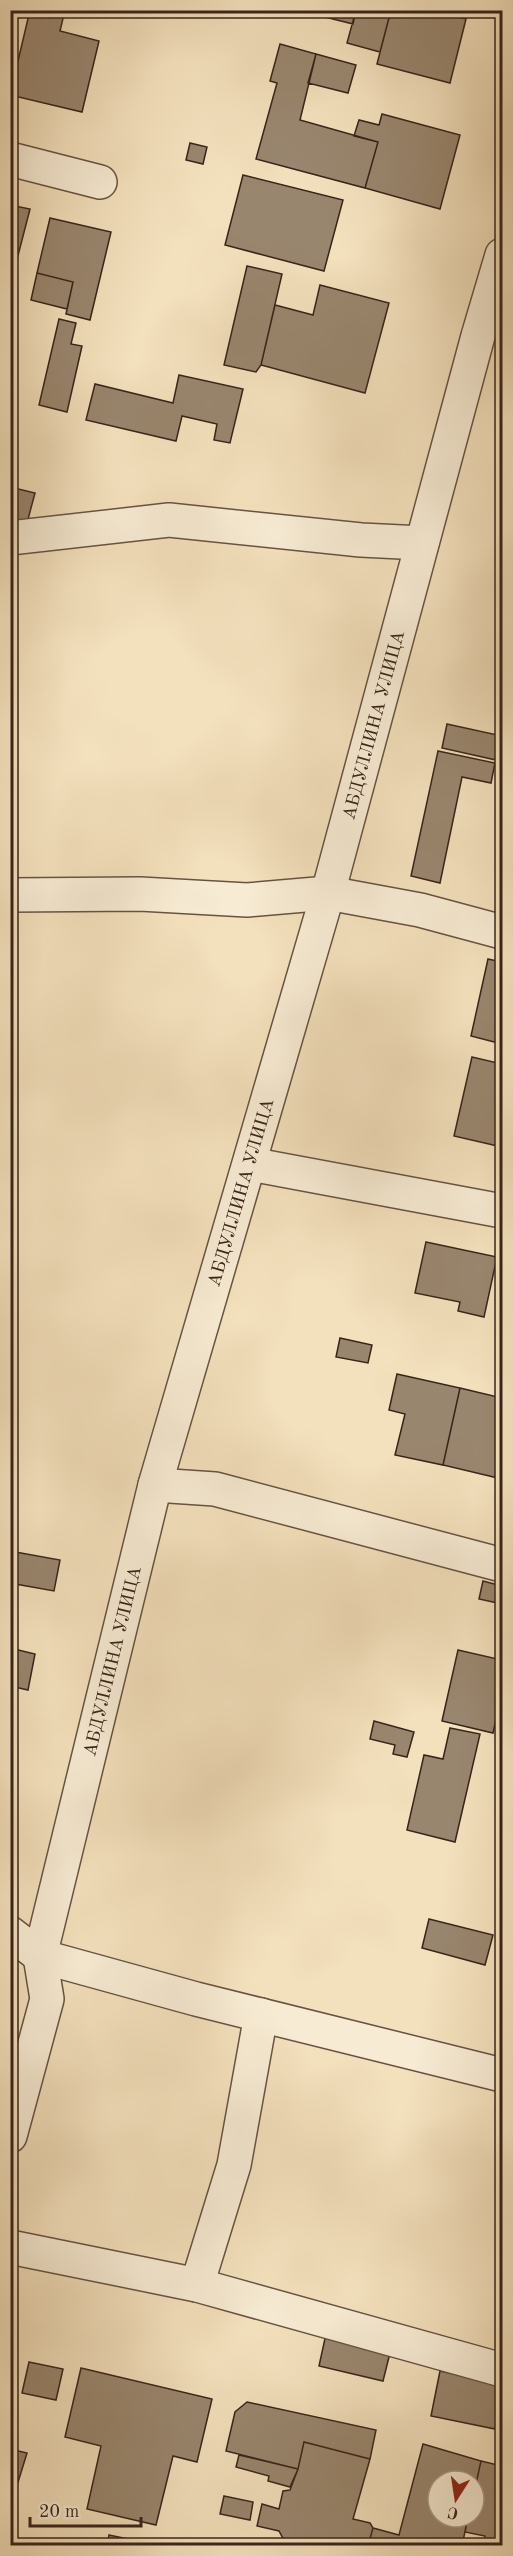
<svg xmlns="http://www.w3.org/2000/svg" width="513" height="2556" font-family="'Old Standard TT',serif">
<rect width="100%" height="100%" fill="#f3e0bc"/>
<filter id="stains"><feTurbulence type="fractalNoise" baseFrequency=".00333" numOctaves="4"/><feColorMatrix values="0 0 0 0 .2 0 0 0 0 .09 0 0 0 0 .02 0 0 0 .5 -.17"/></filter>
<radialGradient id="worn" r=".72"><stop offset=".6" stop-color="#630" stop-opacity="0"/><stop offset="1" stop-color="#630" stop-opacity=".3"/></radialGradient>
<path fill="#99866e" stroke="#38241a" stroke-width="1.5" d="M30,10H65L60,31L99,41L82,112L10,95Z
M297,10H356L353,24Z
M356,10H391L380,52L347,43Z
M391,10H460L458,17L466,19L450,83L377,64Z
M280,44L316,54L300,120L378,142L365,188L256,159L277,83L270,81Z
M316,54L356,65L348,93L308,83Z
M382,114L460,135L440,209L365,188L378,142L354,136L359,120L379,125Z
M190,143L207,147L203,164L186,160Z
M243,175L343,200L324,271L225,245Z
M10,205L30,209L14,271H10Z
M50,218L111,232L90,320L66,314L73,282L37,273Z
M247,266L282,274L261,365L256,372L224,365Z
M37,273L73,282L67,309L31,300Z
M320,285L389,303L365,393L261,365L275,305L313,315Z
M59,319L76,323L71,344L82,346L67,412L39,405Z
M179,375L243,389L230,443L214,440L217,424L182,416L176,441L86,420L95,384L173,403Z
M10,487L35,493L27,523L10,519Z
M501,645H502V670L496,669Z
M447,724L502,736L496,760L442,748Z
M438,751L495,763L491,783L462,777L440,883L411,876Z
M488,959L502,962V1044L471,1036Z
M472,1057L502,1064V1147L454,1136Z
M426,1242L497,1257L484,1317L458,1311L460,1302L415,1293Z
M340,1338L372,1345L368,1363L336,1357Z
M397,1374L460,1388L443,1465L395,1455L405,1414L389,1410Z
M460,1388L502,1398V1479L443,1465Z
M10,1551L60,1560L54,1591L10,1583Z
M483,1581L502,1586V1604L479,1599Z
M10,1648L35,1654L28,1690L10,1686Z
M458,1650L502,1660V1692L493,1733L442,1721Z
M374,1721L414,1732L407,1757L393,1754L395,1745L370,1739Z
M502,1727V1745H499Z
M450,1728L480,1734L455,1842L407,1830L424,1755L443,1759Z
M429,1919L493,1935L485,1965L422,1948Z
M326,2334L391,2349L383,2381L319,2366Z
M29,2362L63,2369L56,2400L22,2393Z
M81,2368L212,2399L197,2462L173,2456L156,2525L87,2509L101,2446L65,2437Z
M440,2371L502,2384L495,2429L431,2416Z
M247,2402L376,2430L370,2459L304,2442L298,2469L226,2451L235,2412Z
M304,2442L370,2459L353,2519L370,2523L373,2528L368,2546H287L279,2531L257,2526L262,2504L279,2509L283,2491L290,2490L298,2469Z
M423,2444L481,2461L474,2493V2481H438V2517H468L462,2546H368L373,2528L399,2535Z
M10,2449L27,2453L11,2505H10Z
M239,2455L298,2469L290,2487L268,2481L269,2476L236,2467Z
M481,2461L502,2466L501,2546L484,2542L485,2536L465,2532L468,2517H474V2493Z
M224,2496L253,2502L250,2520L220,2514Z
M109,2535L138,2541L137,2546H107Z"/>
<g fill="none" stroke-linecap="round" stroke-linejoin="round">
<g stroke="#675342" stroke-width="36">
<g id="minor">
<path d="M10,159L100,182"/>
<path d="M10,538L169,520L361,540L422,543"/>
<path d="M10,895L140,894L247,900L328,893L420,910L502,932"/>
<path d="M250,1164L502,1211"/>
<path d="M155,1485L215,1489L502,1565"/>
<path d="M10,1933L40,1956L196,1999L502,2075"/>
<path id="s1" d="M10,2136L47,1999L40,1956L155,1485L328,893L478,336L502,255"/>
<path d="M10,2247L197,2285L502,2370"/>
<path d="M197,2285L234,2165L261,2015"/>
</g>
</g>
<use href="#minor" stroke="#f7ebd3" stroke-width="33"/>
</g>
<g text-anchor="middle" stroke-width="6" stroke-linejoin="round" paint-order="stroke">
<g font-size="18" fill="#38241a" stroke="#f7ebd3">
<text dy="6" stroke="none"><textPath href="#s1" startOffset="1461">АБДУЛЛИНА УЛИЦА</textPath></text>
<text dy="6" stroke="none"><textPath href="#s1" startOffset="975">АБДУЛЛИНА УЛИЦА</textPath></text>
<text dy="6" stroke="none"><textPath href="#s1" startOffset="489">АБДУЛЛИНА УЛИЦА</textPath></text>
</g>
</g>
<rect width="513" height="2556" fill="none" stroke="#f3e0bc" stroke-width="36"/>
<rect x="12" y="12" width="489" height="2532" fill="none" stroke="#38241a" stroke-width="3"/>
<rect x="18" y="18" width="477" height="2520" fill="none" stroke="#38241a" stroke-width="1.5"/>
<g transform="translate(456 2499) rotate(192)"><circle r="28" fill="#f7ebd3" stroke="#ab9b89" stroke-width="1.5"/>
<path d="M0-4.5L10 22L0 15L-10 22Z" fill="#8f2418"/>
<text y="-9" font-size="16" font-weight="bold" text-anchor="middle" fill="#38241a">С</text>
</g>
<path d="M30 2517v9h111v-9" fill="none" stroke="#38241a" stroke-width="3"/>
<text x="39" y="2517" font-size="18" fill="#38241a" stroke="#f7ebd3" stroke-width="4.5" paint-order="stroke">20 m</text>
<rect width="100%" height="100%" filter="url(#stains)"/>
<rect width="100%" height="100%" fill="url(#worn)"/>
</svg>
